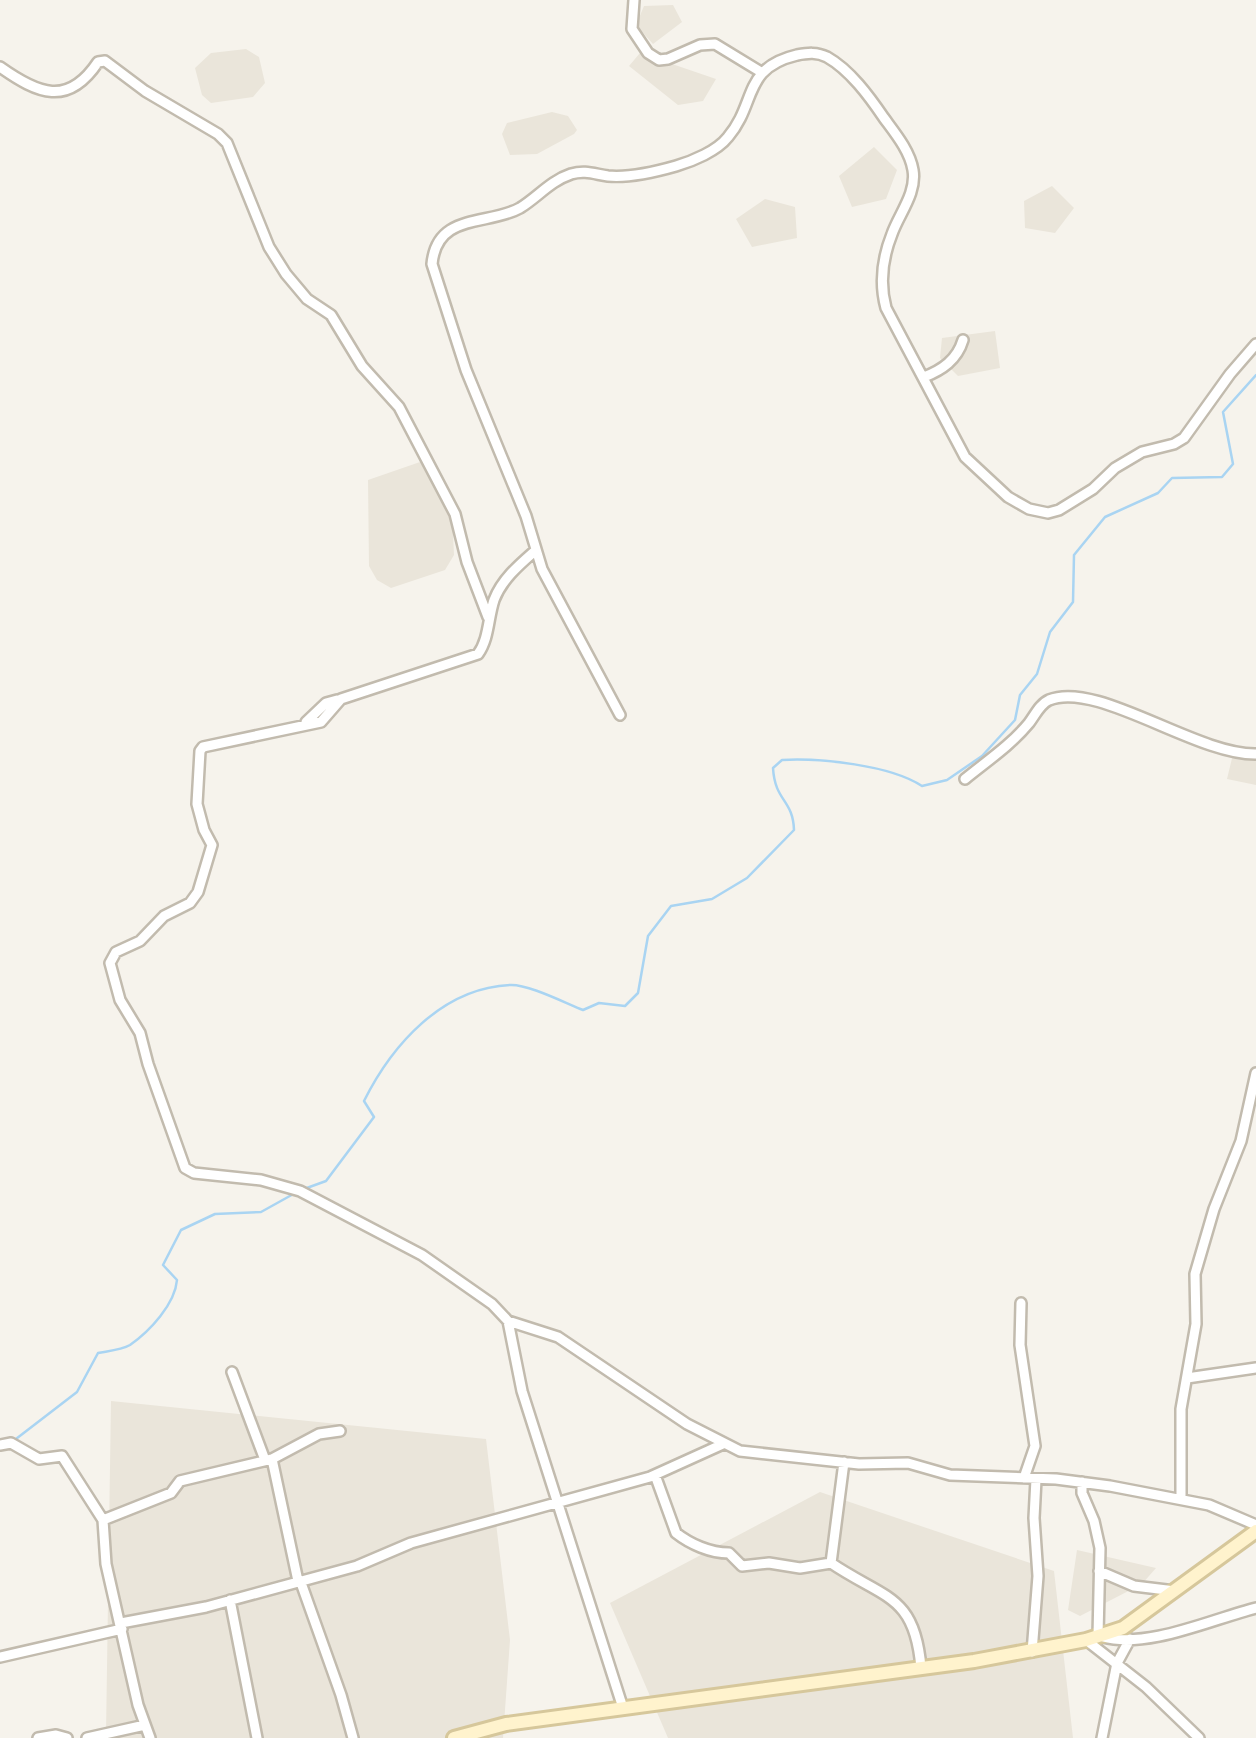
<svg xmlns="http://www.w3.org/2000/svg" width="1256" height="1738" font-family="'Titillium Web',sans-serif">
<rect width="100%" height="100%" fill="#f6f3ec"/>
<path fill="#eae5da" d="M673,5L682,22L653,44L636,25L644,6Z
M246,49L259,57L265,83L253,97L211,103L202,95L195,68L211,53Z
M640,53L716,79L703,101L678,105L629,66Z
M552,112L568,116L577,130L574,134L537,154L510,155L502,134L507,123Z
M874,147L897,170L886,199L852,207L839,176Z
M1052,186L1074,208L1055,233L1025,228L1024,201Z
M765,199L795,207L797,238L752,247L736,219Z
M995,331L1000,368L958,376L940,358L942,338Z
M420,462L452,514L454,555L445,570L391,588L377,580L369,566L368,480Z
M1235,746L1256,750V785L1227,779Z
M111,1401L486,1439L510,1640L503,1738H95L106,1734Z
M820,1492L1054,1571L1073,1738H668L610,1603Z
M1077,1550L1156,1568L1142,1584L1080,1616L1068,1610Z"/>
<g fill="none" stroke-linecap="round" stroke-linejoin="round">
<path stroke="#a9d4f2" stroke-width="2.5" d="M304,1189L326,1181L374,1117L364,1101C392,1045 442,988 510,985C528,984 565,1003 583,1010L599,1003L625,1006L638,993L648,936L671,906L712,899L747,878L794,830C793,799 775,802 773,768L782,760C821,758 890,765 922,786L947,780L982,756L1015,720L1020,695L1037,674L1050,632L1073,602L1074,555L1105,517L1158,493L1172,478L1222,477L1233,464L1223,412L1256,375
M12,1442L77,1392L98,1353C108,1351 121,1350 130,1345C150,1331 175,1304 177,1280L163,1265L181,1230L215,1214L261,1212L297,1192"/>
<g stroke="#c2bbae" stroke-width="14">
<path id="street" d="M634,0L632,29L648,53L659,60L668,59L700,45L715,44L761,72
M0,67C38,94 68,107 98,62L105,61L145,91L218,134L227,143L269,247L286,274L307,299L331,315L362,366L399,407L455,514L467,562L488,617
M924,377C942,370 957,360 963,340
M536,550C520,564 502,579 494,600C488,618 489,639 478,654L341,699L321,722L203,747L200,751L197,804L204,830L212,845L198,892L190,903L164,916L140,941L116,952L110,963L120,1000L140,1033L148,1064L185,1168L194,1173L261,1180L300,1191L422,1255L492,1304L508,1321L522,1391L623,1708
M620,715L542,569L526,516L466,370L432,264C437,212 488,226 520,208C538,197 550,181 571,174C585,170 594,174 608,176C629,178 655,172 676,166C693,161 717,151 728,137C757,103 742,68 797,55C808,53 817,52 827,57C850,70 869,96 884,118C895,133 910,151 913,170C917,193 899,214 892,234C882,259 879,282 886,308L965,457L1008,497L1029,509L1048,513L1059,510L1093,489L1115,468L1142,452L1174,444L1184,438L1230,374L1256,344
M306,722L326,703L337,700
M965,779C987,761 1011,745 1029,723C1035,715 1040,704 1049,700C1097,680 1196,755 1256,754
M1021,1303L1020,1345L1035,1446L1024,1478
M508,1321L558,1337L687,1424L740,1451L859,1464L908,1463L950,1475L1056,1479L1110,1486L1209,1505L1256,1525
M232,1372L265,1460
M1187,1378L1256,1368
M0,1445L11,1443L39,1459L62,1456L103,1520L106,1564L138,1705L150,1738
M272,1459L298,1581
M655,1475L676,1533C690,1544 710,1553 729,1553L742,1566L769,1563L800,1568L831,1563L844,1462
M1082,1482V1493L1094,1521L1100,1548L1098,1636
M1181,1498V1409L1196,1324L1195,1274L1214,1209L1241,1141L1256,1073
M103,1520L171,1493L180,1481L272,1459L319,1434L340,1431
M831,1563C884,1599 915,1594 921,1668
M1099,1571L1134,1586L1175,1591
M300,1580L341,1695L353,1738
M230,1600L257,1738
M121,1623L206,1607L357,1566L411,1543L650,1477L723,1444
M1103,1637C1148,1649 1212,1619 1256,1608
M1086,1640L1146,1687L1199,1738
M1032,1652L1038,1576L1034,1518L1036,1479
M0,1657L122,1629
M38,1738L56,1735L67,1738
M87,1738L145,1725
M1102,1738L1117,1663L1130,1639"/>
</g>
<g stroke="#d6c79b" stroke-width="18">
<path id="secondary" d="M454,1738L506,1724L974,1661L1086,1640L1123,1628L1256,1531"/>
</g>
<use href="#street" stroke="#fff" stroke-width="9"/>
<use href="#secondary" stroke="#fff3cd" stroke-width="12"/>
</g>
</svg>
